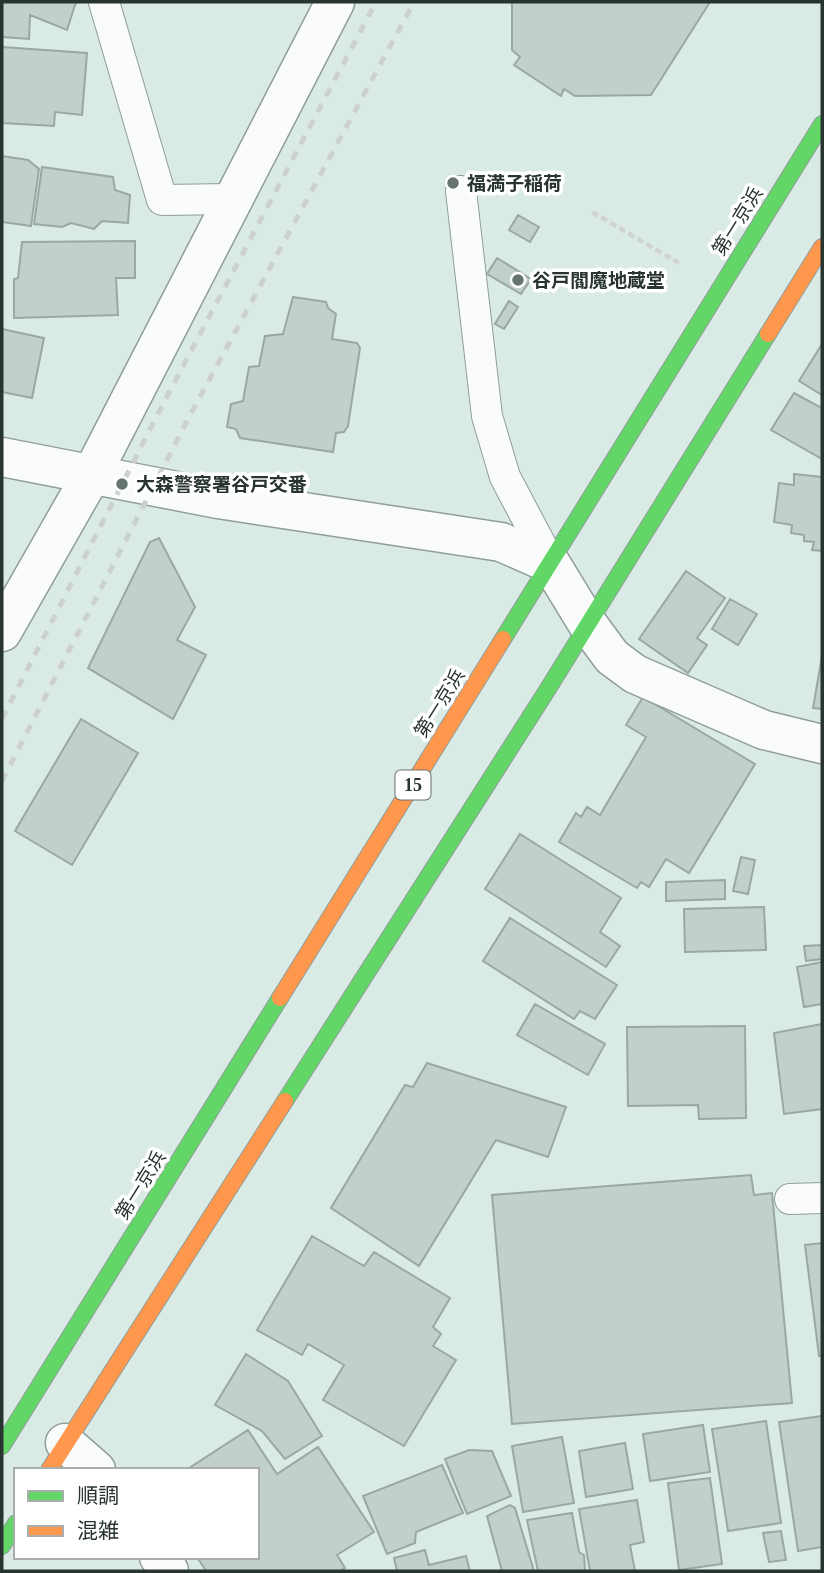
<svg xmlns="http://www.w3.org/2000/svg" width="824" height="1573" font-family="'Times New Roman','Noto Sans JP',serif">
<rect width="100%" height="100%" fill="#daebe5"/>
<path fill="#c2d0cb" stroke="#9aa8a3" stroke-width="2" d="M2,2H76L67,30L30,15L29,39L2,37Z
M512,2H710L651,95L575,96L564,89L561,96L514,65L520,57L512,50Z
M2,47L87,53L82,115L55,112L54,126L2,123Z
M2,156L28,160L39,169L31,226L2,222Z
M42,167L113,177L115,190L130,195L128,223L102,221L94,229L71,223L62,227L34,224Z
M518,215L539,227L530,242L509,230Z
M135,241V278H116L118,315L14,318V279L18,278L22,242Z
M497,258L531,279L521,294L487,274Z
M293,297L326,302L328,308L336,314L332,339L357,343L360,348L348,426L344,432L336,433L333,452L240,438L236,429L227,427L231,404L243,401L249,367L259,366L265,336L283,334Z
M509,301L518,307L504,329L495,324Z
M2,329L44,338L32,398L2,392Z
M822,344V395L799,381Z
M794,393L822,408V459L771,430Z
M794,474L822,477V551L812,550L814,542L804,541V535L791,533L792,525L774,522L779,483L794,485Z
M159,538L195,607L177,640L206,655L173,719L88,668L150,542Z
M686,571L725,598L697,638L707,645L688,673L639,639Z
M730,599L757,614L738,645L712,629Z
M822,656V709L813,708Z
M643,697L755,764L689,873L666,859L649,887L641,882L637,888L559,842L576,813L581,817L587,807L600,815L646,737L626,725Z
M81,719L138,753L72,865L15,831Z
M520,834L621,898L600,932L620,946L606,967L485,889Z
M741,857L755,860L748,894L733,891Z
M725,880V899L666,901V882Z
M764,907L766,950L685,952L684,909Z
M510,918L617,985L595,1019L580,1011L574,1019L483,961Z
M822,945V959L806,961L804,946Z
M822,962V1004L804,1007L797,967Z
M535,1004L605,1044L588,1075L517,1035Z
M822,1024V1109L784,1114L774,1033Z
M745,1026L746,1118L699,1119L698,1105L628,1106L627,1027Z
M427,1063L566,1107L548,1157L496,1140L419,1266L331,1208L405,1085L413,1087Z
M751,1175L754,1195L772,1193L792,1403L512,1424L492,1195Z
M312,1236L364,1266L374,1252L450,1298L433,1327L441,1334L433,1346L456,1360L404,1446L323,1400L344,1365L308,1344L302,1355L257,1330Z
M822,1243V1356H819L805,1245Z
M246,1354L288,1381L322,1436L285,1459L262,1431L215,1405Z
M822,1416V1547L798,1551L779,1422Z
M766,1421L781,1523L728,1531L712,1429Z
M703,1425L710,1472L650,1481L643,1434Z
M248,1430L277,1474L318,1447L374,1532L337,1555L345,1568L340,1571H206L197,1557H257V1470H186Z
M562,1437L574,1503L523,1512L512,1446Z
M625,1443L633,1489L586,1497L579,1451Z
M469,1450L492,1451L511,1496L467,1514L445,1459Z
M442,1465L463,1513L416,1532L415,1543L387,1554L363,1496Z
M710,1478L722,1564L679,1570L668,1483Z
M637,1500L644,1542L630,1545L635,1571H590L579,1509Z
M510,1505L515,1508L534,1571H502L487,1516Z
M572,1513L579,1552L584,1555L585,1571H538L527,1520Z
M781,1531L786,1560L769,1562L763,1533Z
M425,1550L429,1565L466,1556L470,1571H397L394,1558Z"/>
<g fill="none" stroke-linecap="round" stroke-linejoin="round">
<g stroke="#909d99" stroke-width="32">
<path id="lane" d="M104,2L162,200L231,199
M461,191L487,416L505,477L551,564
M790,1199L822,1198"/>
</g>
<g stroke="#909d99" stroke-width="41">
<path id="street" d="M2,457L218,499L501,542L551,564L587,623L612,657L635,674L764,730L822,744
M2,632L92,474L335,2
M65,1443L96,1470
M159,1557L169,1571"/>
</g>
<g stroke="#909d99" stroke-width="18">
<path id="fast" d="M503,639L822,124
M285,1101L546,692L768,334
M2,1446L280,998
M2,1546L16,1523"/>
</g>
<g stroke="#909d99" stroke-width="18">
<path id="slow" d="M768,334L822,247
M280,998L503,639
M49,1470L285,1101"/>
</g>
<path stroke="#cfd3d1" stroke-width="4.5" stroke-dasharray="7 3.5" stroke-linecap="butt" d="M592,212L679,263"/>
<use href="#lane" stroke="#f9fcfb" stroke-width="30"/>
<use href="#street" stroke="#f9fcfb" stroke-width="38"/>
<use href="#fast" stroke="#63d668" stroke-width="16"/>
<use href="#slow" stroke="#ff974d" stroke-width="16"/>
<path stroke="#ccd0ce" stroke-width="5" stroke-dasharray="9 9" stroke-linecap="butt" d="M2,719L164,402L376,2
M2,781L188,419L414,2"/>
</g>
<g fill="#66746f" stroke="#fff" stroke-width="2.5">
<circle cx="453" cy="183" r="7"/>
<circle cx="518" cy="280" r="7"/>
<circle cx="122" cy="484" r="7"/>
</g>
<g text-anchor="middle" stroke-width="7" stroke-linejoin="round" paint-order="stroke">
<rect fill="#fff" stroke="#68716e" stroke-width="2" x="395.5" y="770.5" width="35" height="29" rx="5"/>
<g font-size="18" font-weight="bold" fill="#283430">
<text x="413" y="791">15</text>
</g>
<g font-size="19" font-weight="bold" fill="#283430" stroke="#fff" text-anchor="start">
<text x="467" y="190">福満子稲荷</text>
<text x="532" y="287">谷戸閻魔地蔵堂</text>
<text x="136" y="491">大森警察署谷戸交番</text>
</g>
<g font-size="19" fill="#283430" stroke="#fff">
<text transform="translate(737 221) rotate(-58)" y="7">第一京浜</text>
<text transform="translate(439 703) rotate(-58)" y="7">第一京浜</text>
<text transform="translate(140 1185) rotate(-58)" y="7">第一京浜</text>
</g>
</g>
<rect width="824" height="1573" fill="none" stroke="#283430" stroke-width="7"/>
<rect x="14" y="1468" width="245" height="91" fill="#ffffff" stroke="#a9aeac" stroke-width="2"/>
<rect x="28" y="1491" width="35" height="10" fill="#63d668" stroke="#a9aeac" stroke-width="2"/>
<text x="77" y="1503" font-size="21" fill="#283430">順調</text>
<rect x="28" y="1526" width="35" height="10" fill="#ff974d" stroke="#a9aeac" stroke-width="2"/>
<text x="77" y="1538" font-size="21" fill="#283430">混雑</text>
</svg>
